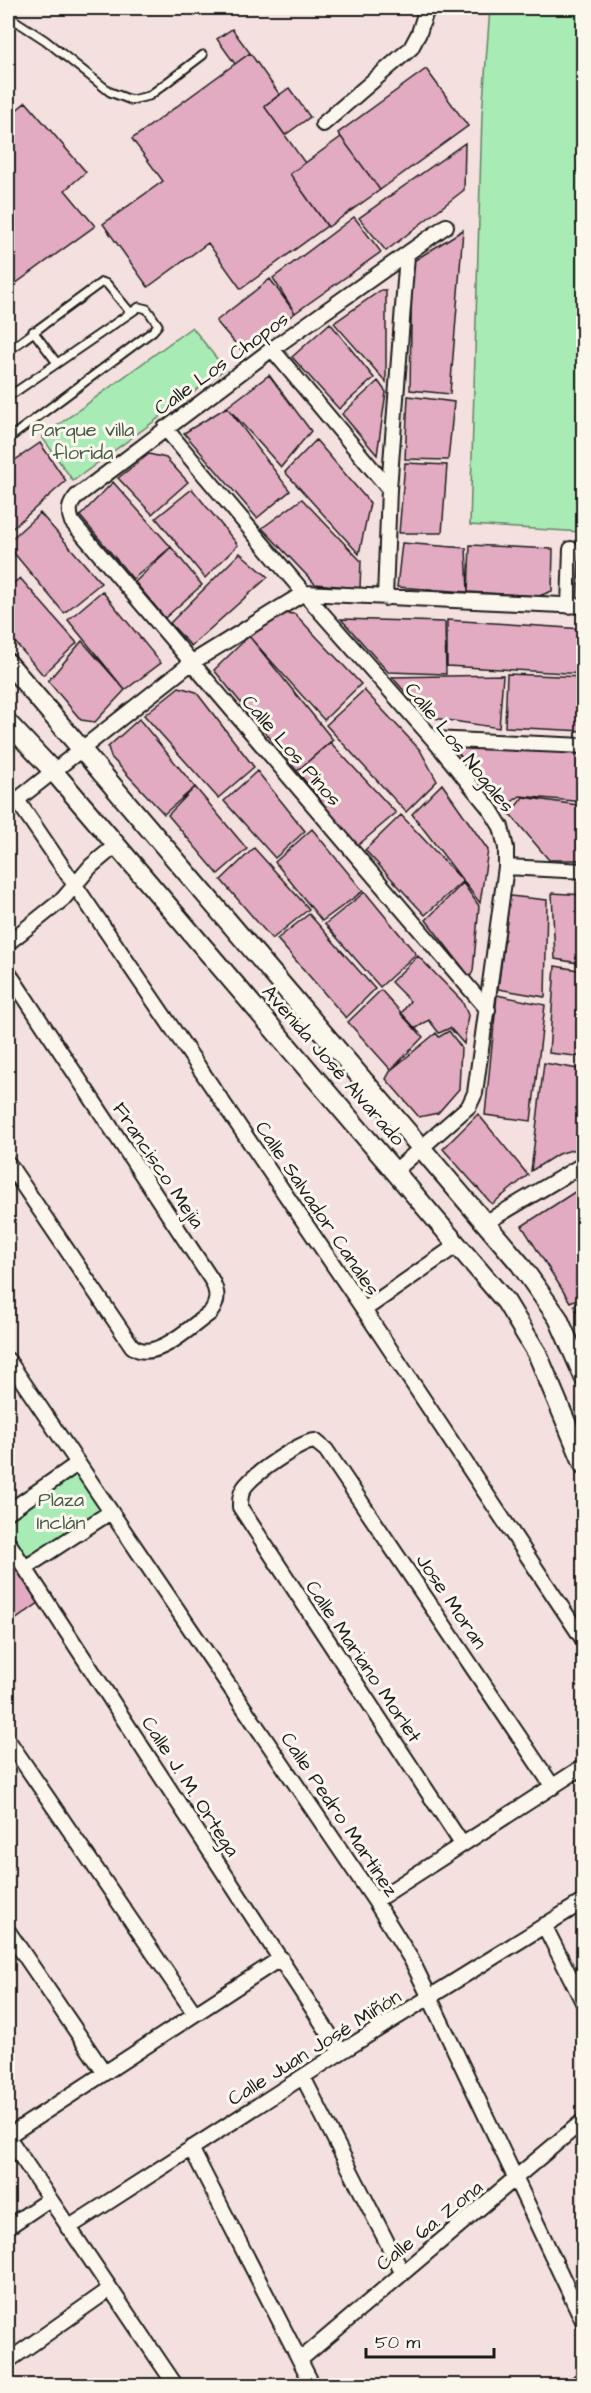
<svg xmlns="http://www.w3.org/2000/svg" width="591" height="2393" font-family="'Architects Daughter',sans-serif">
<rect width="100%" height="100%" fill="#f4e0df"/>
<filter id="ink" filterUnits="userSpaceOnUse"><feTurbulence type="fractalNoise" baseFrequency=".0167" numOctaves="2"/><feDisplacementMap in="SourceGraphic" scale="12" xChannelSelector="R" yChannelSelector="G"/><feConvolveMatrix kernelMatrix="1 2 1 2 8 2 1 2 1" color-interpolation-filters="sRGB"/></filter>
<g filter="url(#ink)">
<path fill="#a8ebb4" stroke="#628468" stroke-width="1.5" d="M490,8H583V532L470,525L482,115Z
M192,327L225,369L73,481L42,437Z
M77,1464L109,1513L25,1568L8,1542V1512Z"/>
<path fill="#e2abc1" stroke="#1c1c1c" stroke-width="1.5" d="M232,29L250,53L235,64L217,39Z
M250,53L280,95L264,106L305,163L290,174L327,226L241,289L208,243L148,287L103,224L163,181L132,139Z
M426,69L468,126L380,190L338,133Z
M289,88L310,117L285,135L264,106Z
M26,102L86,172L65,190L95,226L8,289V117Z
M341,137L380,190L328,227L290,174Z
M465,143L464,190L386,251L359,218Z
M354,217L381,252L295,313L273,278Z
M463,230L450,394L410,390L412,262Z
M270,279L295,313L242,351L216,321Z
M381,290H386V382L334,323Z
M330,323L374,378L339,409L292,357Z
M269,375L311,431L281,467L227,407Z
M378,381L386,392L377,455L342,414Z
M408,396L454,402L448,460L405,459Z
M227,407L290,491L257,518L184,433Z
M316,440L370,503L359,554L285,472Z
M40,443L66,481L8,532V465Z
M149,454L166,458L188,482L152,514L118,478Z
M405,463L447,465L442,533H399Z
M113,482L171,547L133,579L80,516Z
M192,489L238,545L205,578L156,518Z
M302,499L361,561L360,588L315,584L262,528Z
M40,513L101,583L64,613L8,546V542Z
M402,543L466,548L468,592L397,587Z
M470,545L553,549L552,591L539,596L468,592Z
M171,547L202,585L165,618L135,582Z
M582,550H584V592H582Z
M240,553L268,577L191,646L170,623Z
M20,578L77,643L43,675L8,634V588Z
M102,591L161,663L125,690L68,620Z
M278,613L295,614L361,684L324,720L246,633Z
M341,619L445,622L446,674L388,672Z
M447,620L584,629V674L447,666Z
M249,636L333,740L297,771L214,670Z
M82,641L125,690L95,722L81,720L48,681Z
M507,674L584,677V731L505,727Z
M503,675L499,728L427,717L392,677Z
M179,687L196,692L254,767L218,798L144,715Z
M364,690L420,750L437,781L406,812L326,725Z
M139,719L195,787L164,814L111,757L108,747Z
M330,742L396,813L357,846L297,771Z
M460,745L584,754V802L520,796L503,808L454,748Z
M257,771L305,831L275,858L224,801Z
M442,784L488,850L480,903L412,814Z
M195,787L247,849L218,874L168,815Z
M523,797L584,806V860H549L510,814Z
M401,815L463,881L425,915L365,850Z
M312,829L363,891L322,921L275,862Z
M254,848L309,909L272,939L221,880Z
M463,883L479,906L473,971L470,977L426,920Z
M365,892L416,954L380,987L325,924Z
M552,893L584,895V964L555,959Z
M510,896L547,900L545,997L498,989Z
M309,914L375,989L346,1018L277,939Z
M418,956L462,1001L468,1015L464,1044L450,1028L439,1033L429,1020L415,1029L401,1014L410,1001L391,982Z
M555,966L584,971V1057L549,1053Z
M381,990L423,1037L391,1070L348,1022Z
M497,995L545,1005L531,1121L485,1115Z
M449,1031L461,1047L459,1089L438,1113L419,1117L386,1079L391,1070L436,1033L439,1037Z
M544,1063L584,1070V1114L579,1148L558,1154L531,1171Z
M478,1114L528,1175L492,1204L443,1149Z
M584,1186V1296L570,1302L522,1226Z
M584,1301V1327L574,1305Z
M8,1554L40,1602L8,1625Z"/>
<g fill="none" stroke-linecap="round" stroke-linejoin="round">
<g stroke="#1c1c1c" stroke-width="11">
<path id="service" d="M8,16L45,40L110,92L131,100L149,96L203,55
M33,331L57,363
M8,351L102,282L107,284L130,312
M8,397L139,307L147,309L158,325L153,331L8,439"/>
</g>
<g stroke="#1c1c1c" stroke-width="18">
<path id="minor" d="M323,124L411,48L419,33L427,8
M446,226L272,349L77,496C69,505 68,511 72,522L488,1010
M272,349L389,489
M165,428L304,593L433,739L490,809L501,827L506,848V867L475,1093L469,1106L395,1171
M385,598L389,489L407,255
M569,606L571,549
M433,739L584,746
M17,800L364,1310L584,1641
M8,807L191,663L304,593L584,606
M506,867L584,871
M8,943L63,899L91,866L115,846
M8,972L211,1279C218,1292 219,1301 210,1313C191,1326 154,1364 132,1346L8,1163
M485,1223L584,1164
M364,1310L457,1245
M8,1360L375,1901L411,1959L429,1996L584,2323
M8,1512L77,1464
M8,1542L341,2052
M25,1568L109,1513
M8,1740L195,2014
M462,1844L240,1507C240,1500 240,1494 244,1488C252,1475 300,1442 315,1441L326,1450L553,1787
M375,1901L584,1766
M544,1925L584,2004
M8,1931L104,2072
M303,2077L402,2272
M8,2136L281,1958
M8,2137L176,2386
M191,2148L313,2386
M8,2227L48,2200
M68,2228L341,2052L584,1901
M300,2360L584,2120
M8,2361L110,2289
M574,2386L584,2378"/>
</g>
<g stroke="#1c1c1c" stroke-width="22">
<path id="tertiary" d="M8,663L520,1264L558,1318L584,1377
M8,723L54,772L506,1302L537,1353L584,1465"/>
</g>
<use href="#service" stroke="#fbf7ec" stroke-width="7"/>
<use href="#minor" stroke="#fbf7ec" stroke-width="14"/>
<use href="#tertiary" stroke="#fbf7ec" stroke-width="18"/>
</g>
</g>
<g text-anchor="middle" stroke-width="6" stroke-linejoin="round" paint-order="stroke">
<g font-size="20" fill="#1c1c1c" stroke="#fbf7ec">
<text transform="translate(221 363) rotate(-36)" y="7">Calle Los Chopos</text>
<text transform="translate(460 747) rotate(51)" y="7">Calle Los Nogales</text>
<text transform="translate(292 750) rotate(49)" y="7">Calle Los Pinos</text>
<text transform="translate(334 1065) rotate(49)" y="7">Avenida José Alvarado</text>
<text transform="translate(159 1165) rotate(56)" y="7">Francisco Mejia</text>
<text transform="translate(318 1208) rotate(56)" y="7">Calle Salvador Canales</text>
<text transform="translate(452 1601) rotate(56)" y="7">Jose Moran</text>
<text transform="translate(364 1661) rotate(56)" y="7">Calle Mariano Morlet</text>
<text transform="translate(191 1786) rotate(57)" y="7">Calle J. M. Ortega</text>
<text transform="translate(340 1814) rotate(56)" y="7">Calle Pedro Martínez</text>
<text transform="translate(314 2047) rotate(-32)" y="7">Calle Juan José Miñón</text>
<text transform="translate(429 2225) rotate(-39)" y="7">Calle 6a. Zona</text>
</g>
<g font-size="20" fill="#465a4a" stroke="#fbf7ec">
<text x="83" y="436">Parque villa<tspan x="83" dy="23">florida</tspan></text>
<text x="61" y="1506">Plaza<tspan x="61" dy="23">Inclán</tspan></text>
</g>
</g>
<rect width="591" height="2393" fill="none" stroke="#fbf7ec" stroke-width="30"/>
<rect x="15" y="15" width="561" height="2363" fill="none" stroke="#1c1c1c" stroke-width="2" filter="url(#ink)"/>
<path d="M366 2348v9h128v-9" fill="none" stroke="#1c1c1c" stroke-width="3"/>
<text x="375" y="2348" font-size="18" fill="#1c1c1c" stroke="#fbf7ec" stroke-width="4.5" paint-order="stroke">50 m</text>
</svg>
